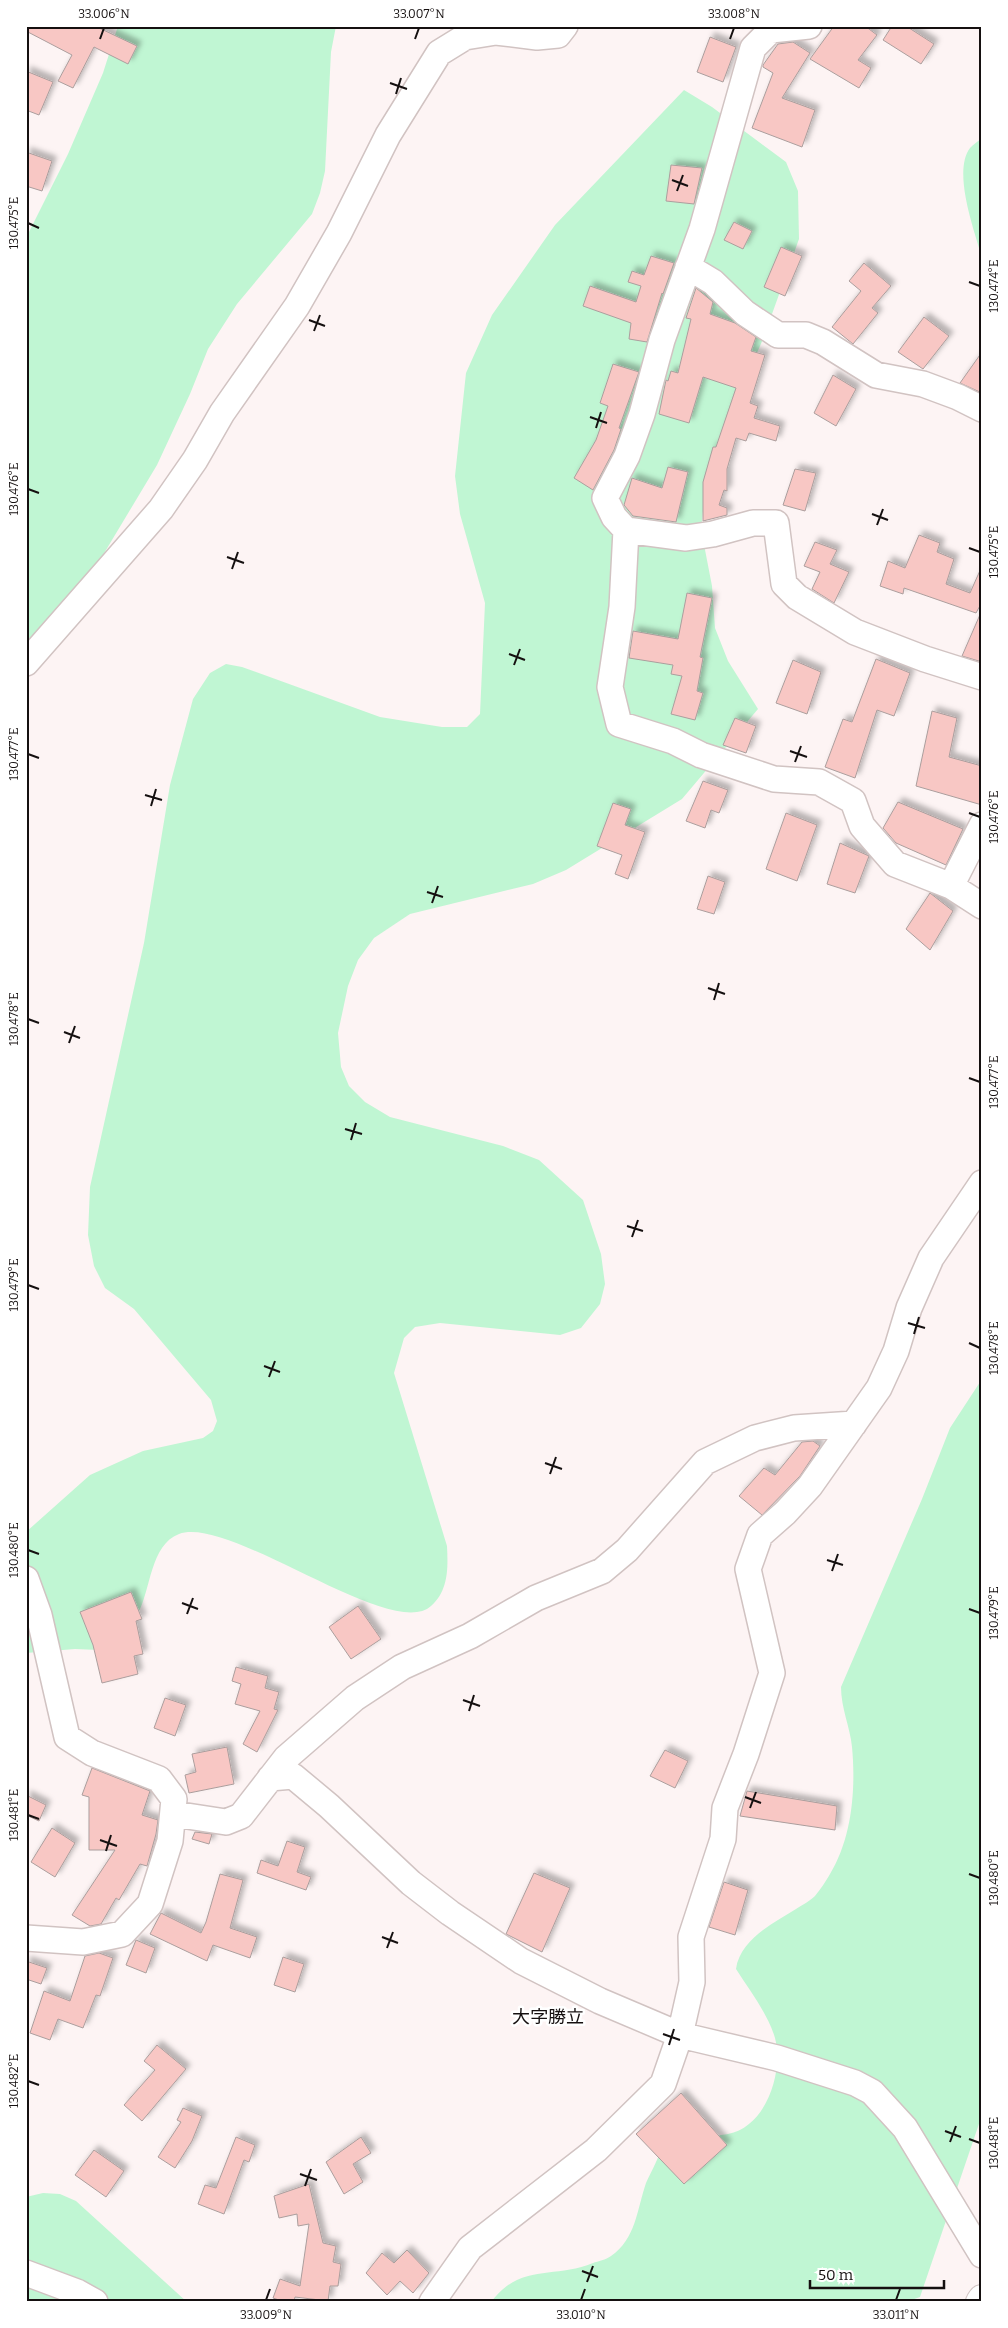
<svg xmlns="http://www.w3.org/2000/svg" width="1008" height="2328" font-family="Bitter,'Noto Sans JP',serif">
<defs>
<filter id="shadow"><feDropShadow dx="4.5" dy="-4.5" stdDeviation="2.5" flood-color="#0004"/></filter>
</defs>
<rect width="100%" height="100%" fill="#fdf4f4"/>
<path fill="#c0f6d3" d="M118,26H336L331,52L325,171L320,193L312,214L237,304L208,349L190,394L157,465L76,600L26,644V238L68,154L103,73Z
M684,90L712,107L786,162L798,191L799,239L763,339L708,466L701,529L712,586L715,628L728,661L758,709L682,799L566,870L533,884L410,914L374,938L358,960L348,986L338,1033L341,1067L349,1086L365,1102L390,1117L503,1146L539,1160L583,1200L601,1254L605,1284L600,1304L581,1328L560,1335L440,1323L415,1327L404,1338L394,1373L447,1546C448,1567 449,1590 431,1606C392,1642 230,1515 179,1534C150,1545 151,1590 138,1613C131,1625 109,1640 99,1650L75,1649L26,1653V1532L90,1475L143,1451L203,1438L213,1431L217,1421L211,1400L134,1309L105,1288L94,1266L88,1235L90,1187L144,943L170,785L193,699L210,673L226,664L242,667L380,717L442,727H467L480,714L485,603L460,514L455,476L466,373L492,315L555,225Z
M982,138V258C975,232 952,172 970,148C973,145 978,141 982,138Z
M982,1379V2115L920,2297L906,2302H491C520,2263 554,2279 593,2263C598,2261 606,2260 611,2256C636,2239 637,2209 646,2183C649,2176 653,2169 656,2162C658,2158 660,2152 663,2149C672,2137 713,2137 728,2134C766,2127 784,2072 775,2038C768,2014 750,1991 736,1969C740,1940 773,1923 796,1909C802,1905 810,1901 815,1896C820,1890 826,1881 830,1874C852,1838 856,1789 852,1747C850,1727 841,1708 841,1687L922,1499L950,1428Z
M43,2193L60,2194L76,2201L187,2302H26V2197Z"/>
<path fill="#f8c7c4" stroke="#ab9e9d" filter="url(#shadow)" d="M26,26H95L137,46L128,64L94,47L73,88L58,81L72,55L26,31Z
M834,26H865L877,35L858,60L871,68L859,88L810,59Z
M892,26H906L934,44L921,64L883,40Z
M710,37L736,47L723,82L697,72Z
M793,42L810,53L782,98L815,110L802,147L752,128L773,73L763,67V65L778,44Z
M26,71L53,82L39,115L26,110Z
M26,152L52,161L42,191L26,186Z
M671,165L702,168L694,204L666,201Z
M734,222L752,231L743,249L724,240Z
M781,247L802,256L785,296L764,287Z
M651,256L674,263L663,294L662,293L647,342L629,339L631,323L583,306L590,286L636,302L641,286L628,282L632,271L644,275Z
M864,263L891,286L872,308L878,313L853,344L832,327L861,291L849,281Z
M696,288L713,302L710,314L735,323L756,337L751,351L765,355L750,403L758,406L754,418L780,426L776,441L749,433L746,441L736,438L727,469V491L724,490L719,505L727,508V515L703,521V482L713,447H716L736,388L703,377L689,423L659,414L666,380L668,381L671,371L678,373L691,319L686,318Z
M924,317L949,336L923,369L898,352Z
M982,352V393L960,383Z
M613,364L639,372L619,428L621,429L614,450L593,490L574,478L596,440L608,406L600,403Z
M833,375L856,389L836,426L814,413Z
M668,467L688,472L676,522L633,516L624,505L632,478L662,488Z
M795,469L816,473L805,511L783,505Z
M919,535L940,543L937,552L954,559L946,584L970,593L982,566V602L976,613L904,588L903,594L880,586L888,561L905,568Z
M815,542L837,550L830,564L849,572L834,603L812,589L820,572L804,566Z
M687,593L712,598L700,657L703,658L697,691L703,693L695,720L671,714L682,676L671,674L673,665L629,658L633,631L678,639Z
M982,610V662L962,656Z
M876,659L910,673L894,716L877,710L855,778L825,767L843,719L852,722Z
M793,660L821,672L807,714L776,703Z
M932,711L957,718L949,757L982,766V805L916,786Z
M735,718L756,726L746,753L723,745Z
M703,781L728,790L719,813L711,810L705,828L686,821Z
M898,802L963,829L946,865L896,843L883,828Z
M613,803L631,809L625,825L645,832L628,879L615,874L622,855L597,846Z
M786,813L817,825L797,881L766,869Z
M840,843L869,856L855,893L827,884Z
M708,876L725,882L714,914L697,909Z
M930,893L953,911L930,950L906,929Z
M813,1441L820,1446L800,1476L762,1515L739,1496L764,1468L775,1475L802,1442Z
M131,1592L142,1619L136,1621L143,1654L134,1656L138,1674L102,1683L93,1645L80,1612Z
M358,1606L381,1639L351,1659L329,1627Z
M236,1667L268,1676L265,1688L279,1692L274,1709L278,1710L257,1752L243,1744L260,1711L235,1704L241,1684L232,1681Z
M165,1698L186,1705L175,1736L154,1728Z
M227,1747L234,1784L189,1793L185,1775L196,1772L192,1754Z
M665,1750L688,1761L675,1788L650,1776Z
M92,1768L150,1791L142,1815L158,1820L156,1834L147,1866L140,1864L119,1900L116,1898L101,1924L90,1926L72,1915L115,1850H89V1797L82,1795Z
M747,1791L837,1806L835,1830L740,1816Z
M26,1795L46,1805L39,1821L26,1815Z
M52,1828L75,1843L55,1877L31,1862Z
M195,1832L212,1834L209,1844L192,1839Z
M287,1841L305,1847L297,1872L311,1877L306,1890L257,1873L261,1860L278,1866Z
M534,1873L570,1888L542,1952L506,1934Z
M220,1874L243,1880L230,1928L257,1937L250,1958L213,1945L207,1961L150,1934L161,1913L201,1933L206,1922Z
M724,1882L748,1890L735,1935L709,1927Z
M136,1940L155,1948L146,1973L126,1965Z
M99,1953L113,1958L100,1996L96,1995L83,2028L58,2019L50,2040L30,2033L44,1991L70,2001L85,1956Z
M283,1957L304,1964L295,1992L274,1985Z
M26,1961L47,1968L41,1984L26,1979Z
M157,2045L186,2069L142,2121L124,2105L155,2070L144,2061Z
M681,2093L727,2145L684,2184L636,2134Z
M183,2108L202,2116L192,2141L175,2168L158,2157L181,2122L177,2120Z
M236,2137L255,2145L249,2162L244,2160L224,2214L198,2204L205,2185L216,2188Z
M361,2137L371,2153L353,2164L363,2182L344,2194L326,2162Z
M94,2150L124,2171L106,2197L75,2175Z
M309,2184L323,2243L336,2246L333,2262L341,2264L338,2286H330L328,2301L295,2297L294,2302H285L273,2298L280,2279L300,2286L309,2224L298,2226L297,2214L279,2218L274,2196Z
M407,2250L429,2273L413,2293L400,2281L387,2295L366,2273L382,2253L394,2263Z"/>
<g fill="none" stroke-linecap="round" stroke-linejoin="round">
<g stroke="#d1c3c2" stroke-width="28">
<path id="minor" d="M809,26L771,30L753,48L702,229L662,340L642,414L627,456L605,498L614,517L626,530L686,538L713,534L753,523H776L784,584L797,597L855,632L925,659L982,677
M688,267L713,282L745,313L778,335H806L823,342L876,375L923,384L958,397L982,409
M626,530L622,607L610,687L619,724L673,741L701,755L774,779L819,782L853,801L862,826L895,864L951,886L982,906
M26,663L161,509L195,460L222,413L297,306L339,233L388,135L439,53L465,37L496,32L537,37L558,35L565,26
M951,886L982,825
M26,1579L39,1615L67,1737L92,1753L159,1779L174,1799L170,1841L150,1904L122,1934L83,1942L26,1938
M270,1778L293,1776L329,1806L411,1883L450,1913L521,1961L600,2001L680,2035L777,2058L855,2083L872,2092L905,2128L982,2255
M174,1814L226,1822L241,1816L286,1758L355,1698L402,1667L470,1636L536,1598L602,1571L627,1550L705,1462L755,1438L794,1428L854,1424
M26,2273L77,2292L95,2302
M432,2302L470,2248L596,2150L663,2084L680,2035L692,1982L691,1937L723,1839L725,1808L746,1754L772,1673L748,1569L760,1535L785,1513L810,1486L879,1388L896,1351L909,1308L931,1258L982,1183"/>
</g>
<g stroke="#d1c3c2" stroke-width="30">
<path id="major" d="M980,2302L982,2299"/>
</g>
<use href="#minor" stroke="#fff" stroke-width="25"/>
<use href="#major" stroke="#fff" stroke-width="28"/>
</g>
<path fill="none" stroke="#151010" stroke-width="2" d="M100,39L104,28M415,39L419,28M730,39L734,28M390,83L407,89M396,94L401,78M672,180L688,186M677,191L683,175M28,223L39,228M969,282L980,286M309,320L325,326M314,331L320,315M590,417L607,423M596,428L601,412M28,489L39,493M872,514L888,520M877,525L883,509M969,548L980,552M227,557L244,563M232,569L238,552M509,654L525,660M514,665L520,649M790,751L807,757M28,754L39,758M795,762L801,746M145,795L162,800M151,806L156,789M969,813L980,817M427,892L443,897M432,903L438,886M708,988L725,994M714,1000L719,983M28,1019L39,1023M64,1032L80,1038M69,1043L75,1026M969,1078L980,1082M345,1129L362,1134M351,1140L356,1123M627,1226L643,1231M632,1237L638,1220M28,1285L39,1289M908,1323L925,1328M914,1334L919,1317M969,1343L980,1348M264,1366L280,1372M269,1377L275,1361M545,1463L562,1469M550,1474L556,1457M28,1550L39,1554M827,1560L843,1565M832,1571L838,1554M182,1603L198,1609M969,1609L980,1613M187,1614L193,1598M463,1700L480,1706M469,1711L474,1695M745,1797L761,1803M750,1808L756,1792M28,1815L39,1819M100,1840L117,1846M106,1851L111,1835M969,1874L980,1878M382,1937L398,1943M387,1948L393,1932M663,2034L680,2040M669,2045L674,2029M28,2081L39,2085M945,2131L961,2137M969,2139L980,2143M950,2142L956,2126M300,2174L317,2180M305,2186L311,2169M582,2271L598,2277M587,2282L593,2266M266,2300L270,2289M581,2300L585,2289M896,2300L900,2289"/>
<g text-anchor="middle" stroke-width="5" stroke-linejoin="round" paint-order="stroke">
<g font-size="18" fill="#151010" stroke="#fff">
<text x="548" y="2023">大字勝立</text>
</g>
</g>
<rect width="1008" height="2328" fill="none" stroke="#ffffff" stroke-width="55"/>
<path d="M810 2280v8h134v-8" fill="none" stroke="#151010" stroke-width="2.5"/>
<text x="818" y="2280" font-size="15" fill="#151010" stroke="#ffffff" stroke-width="4" paint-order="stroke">50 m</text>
<rect x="28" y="28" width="952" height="2272" fill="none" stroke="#151010" stroke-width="2"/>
<g font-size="12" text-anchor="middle" fill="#151010">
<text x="104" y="18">33.006°N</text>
<text x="419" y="18">33.007°N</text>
<text x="734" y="18">33.008°N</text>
<text transform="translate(14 223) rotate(-90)" y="4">130.475°E</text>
<text transform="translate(994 286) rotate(-90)" y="4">130.474°E</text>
<text transform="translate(14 489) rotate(-90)" y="4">130.476°E</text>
<text transform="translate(994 552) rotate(-90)" y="4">130.475°E</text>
<text transform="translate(14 754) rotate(-90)" y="4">130.477°E</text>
<text transform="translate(994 817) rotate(-90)" y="4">130.476°E</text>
<text transform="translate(14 1019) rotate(-90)" y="4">130.478°E</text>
<text transform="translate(994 1082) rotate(-90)" y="4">130.477°E</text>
<text transform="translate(14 1285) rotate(-90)" y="4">130.479°E</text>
<text transform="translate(994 1348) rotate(-90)" y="4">130.478°E</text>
<text transform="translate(14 1550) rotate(-90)" y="4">130.480°E</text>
<text transform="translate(994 1613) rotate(-90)" y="4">130.479°E</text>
<text transform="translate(14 1815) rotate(-90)" y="4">130.481°E</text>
<text transform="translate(994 1878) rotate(-90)" y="4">130.480°E</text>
<text transform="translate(14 2081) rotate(-90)" y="4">130.482°E</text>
<text transform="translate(994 2143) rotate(-90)" y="4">130.481°E</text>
<text x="266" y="2319">33.009°N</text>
<text x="581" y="2319">33.010°N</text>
<text x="896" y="2319">33.011°N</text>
</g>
</svg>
